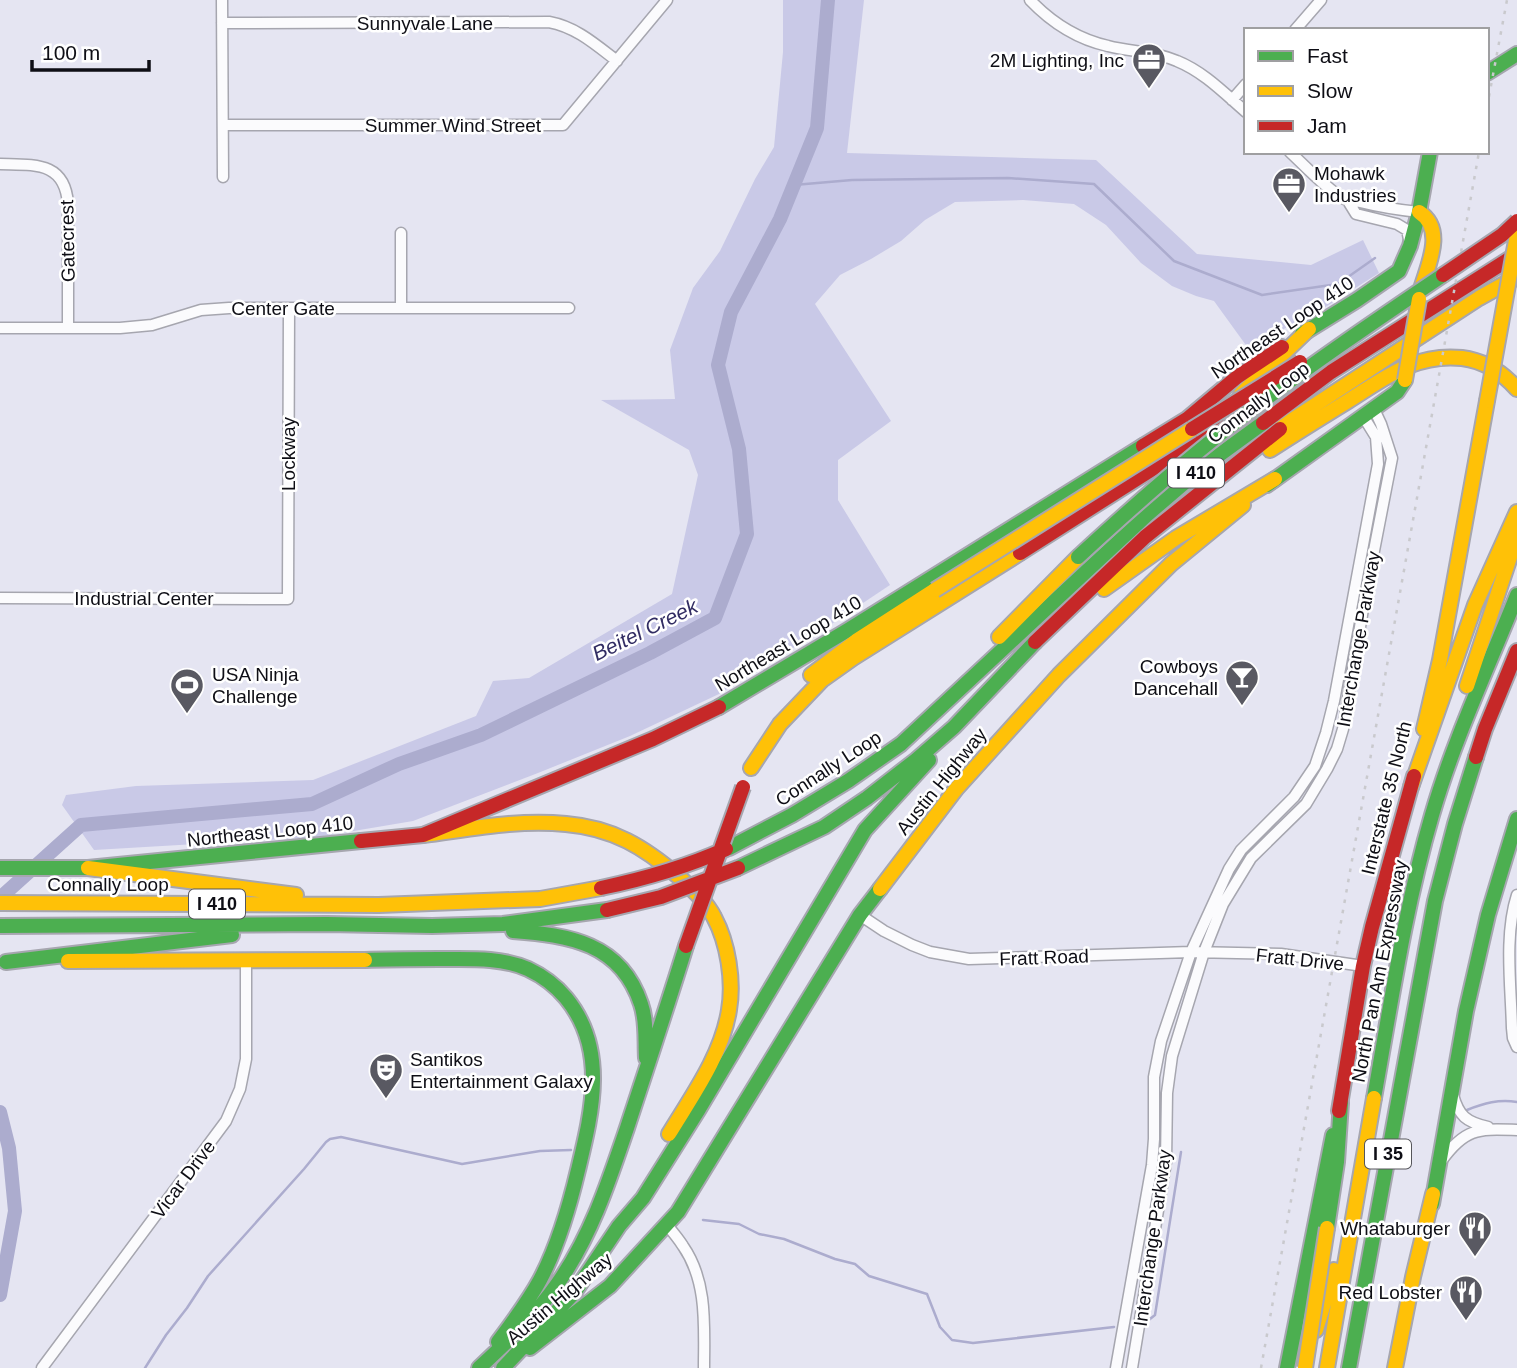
<svg xmlns="http://www.w3.org/2000/svg" width="1517" height="1368" font-family="Arial,sans-serif">
<rect width="100%" height="100%" fill="#e5e5f2"/>
<path fill="#c9c9e7" d="M783,0H864L847,153L1096,160L1197,254L1311,265L1363,240L1379,273L1327,306L1248,348L1214,301L1196,296L1172,286L1141,263L1106,225L1074,204L1023,200L955,202L925,220L901,241L871,259L840,275L815,304L891,421L838,460V500L890,585L827,627L719,694L630,736L538,773L413,821L318,837L94,850L62,805L66,795L136,786L313,780L476,716L493,681L529,678L672,594L698,475L689,450L601,400L675,399L670,350L693,288L720,251L755,179L774,147L783,52Z"/>
<g fill="none" stroke-linecap="round" stroke-linejoin="round">
<path stroke="#acacce" stroke-width="2.5" d="M794,185L852,180L1008,178L1094,184L1174,261L1262,295L1338,284L1375,258
M1467,1110C1484,1103 1499,1099 1517,1102
M703,1220L739,1224L759,1234L784,1239L835,1259L855,1264L869,1276L927,1294L940,1327L952,1340L973,1343L1114,1327
M1145,1323L1155,1315L1181,1152
M145,1368L166,1335L187,1308L208,1276L304,1169L326,1142L330,1139L341,1137L462,1164L540,1151L571,1150"/>
<path stroke="#acacce" stroke-width="14" d="M0,898L81,825L312,804L399,764L481,735L650,653L715,618L747,534L739,449L718,365L731,312L780,219L817,128L828,0
M0,1112L9,1148L15,1211L0,1295"/>
<g stroke="#a6a6af" stroke-width="13">
<path id="street" d="M222,0L223,177
M1030,0C1051,22 1077,39 1108,46C1131,52 1154,51 1177,61C1204,72 1224,93 1246,112
M222,23L549,22C576,27 595,44 617,61
M1295,30L1321,0
M1232,100L1246,84
M223,125H563L667,0
M1290,152C1303,164 1333,196 1349,201C1353,201 1356,201 1360,202C1380,207 1399,210 1419,212
M0,164C34,165 65,161 68,204V328
M1348,201L1356,214L1397,224L1407,230L1410,244
M401,308V233
M0,328H120L152,325L201,310L229,308H569
M0,598L288,599L289,308
M1517,895C1504,935 1511,986 1512,1028L1513,1038L1517,1047
M860,915L884,931L912,945L930,952L969,959L1191,952L1281,954L1363,966
M1453,1095C1459,1116 1466,1122 1488,1127
M1442,1160C1466,1127 1479,1129 1517,1130
M666,1224C672,1231 678,1238 683,1246C708,1282 704,1327 704,1368
M42,1368L226,1121L240,1089L246,1059V960
M1116,1368L1152,1165L1154,1139V1077L1161,1041L1191,952L1229,869L1241,850L1294,797L1315,766L1326,733L1334,701L1378,464L1376,437L1363,416
M1132,1368L1166,1162L1167,1093L1172,1056L1204,952L1223,904L1251,858L1306,804L1327,769L1337,749L1343,729L1365,597L1392,458L1381,424L1374,409"/>
</g>
<g stroke="#a6a6af" stroke-width="18">
<path id="fast" d="M1487,73L1517,54
M1302,334L1357,300L1399,271L1410,246L1419,212L1430,152
M1267,485L1397,392L1405,380
M719,707L848,630L1143,446
M729,848L792,815L848,781L901,744L1148,514L1204,466L1263,423
M0,868H88L361,841
M738,868L824,827L867,798L916,760L954,727L1035,642
M0,926L327,924L432,926L503,924L607,910
M513,931C569,935 621,943 641,1004C647,1021 645,1040 646,1058
M365,960C389,959 414,959 439,959C469,959 501,957 528,969C543,976 556,986 566,998C608,1049 592,1112 578,1170C569,1208 558,1246 540,1280C528,1302 513,1322 498,1342
M6,962L232,935
M1374,1098C1391,1003 1405,907 1432,815C1454,739 1488,668 1517,595
M1432,1204L1466,1011L1488,915L1517,819
M1327,1228L1337,1162L1341,1103
M530,1348L610,1286L678,1212L860,915L880,889
M479,1368C507,1342 536,1315 558,1283C591,1236 609,1181 627,1128C647,1067 667,1007 686,946
M503,1368L574,1293L619,1226L643,1198L699,1109L865,830L929,760
M1287,1368L1333,1135
M1349,1368L1435,901L1455,824L1476,757"/>
</g>
<g stroke="#a6a6af" stroke-width="18">
<path id="slow" d="M1419,212C1446,229 1428,265 1421,289
M1241,394L1309,329
M1280,429L1292,420L1479,298L1517,277
M1270,450C1296,433 1322,417 1348,401C1385,378 1415,353 1462,358C1485,361 1502,372 1517,389
M1104,589L1176,538L1275,479
M999,637L1078,557
M811,675L856,641L935,590
M1467,686L1517,536
M1424,729L1440,660L1487,401
M751,768L780,724L822,680L853,658L1020,553
M1411,787L1475,605L1517,512
M423,835C470,829 518,819 566,824C613,828 644,847 679,877C692,889 706,901 714,917C728,943 734,981 729,1010C722,1055 692,1096 669,1134
M88,868L296,895
M880,889L956,789L1059,675L1171,564L1243,505
M0,903L379,905L540,899L601,888
M68,961L365,960
M1316,1330L1334,1270
M1327,1368L1374,1098
M1395,1368L1413,1277L1433,1194"/>
</g>
<g stroke="#a6a6af" stroke-width="18">
<path id="jam" d="M1263,423L1331,372L1517,254
M1143,446L1187,419L1237,377L1282,347
M1020,553L1220,426
M1035,642L1145,537L1280,429
M1476,757L1485,729L1517,651
M361,841L423,835L653,739L719,707
M1339,1111L1363,966L1372,927L1414,776"/>
</g>
<use href="#street" stroke="#fbfbfd" stroke-width="10"/>
<use href="#fast" stroke="#4caf50" stroke-width="14"/>
<use href="#slow" stroke="#ffc107" stroke-width="14"/>
<use href="#jam" stroke="#c62828" stroke-width="14"/>
<path stroke="#c9c9cd" stroke-width="2.5" stroke-dasharray="3.5 7" stroke-linecap="butt" d="M1487,107L1507,0
M1261,1368L1479,152"/>
<g stroke="#a6a6af" stroke-width="18" stroke-linecap="butt">
<path id="fast-bridge" d="M1078,557C1128,511 1179,465 1233,424C1301,371 1372,323 1443,275"/>
</g>
<g stroke="#a6a6af" stroke-width="18" stroke-linecap="butt">
<path id="slow-bridge" d="M1405,380L1419,299
M1487,401L1517,235
M935,590L1192,429
M1305,1368L1327,1228"/>
</g>
<g stroke="#a6a6af" stroke-width="18" stroke-linecap="butt">
<path id="jam-bridge" d="M1443,275L1502,235L1517,221
M1192,429L1300,362
M601,888C644,879 686,867 726,849
M607,910L661,897L738,868
M686,946L743,787"/>
</g>
<use href="#fast-bridge" stroke="#4caf50" stroke-width="14"/>
<use href="#slow-bridge" stroke="#ffc107" stroke-width="14"/>
<use href="#jam-bridge" stroke="#c62828" stroke-width="14"/>
</g>
<defs>
<g id="office-pin" transform="scale(1.75)"><path d="M0 17L-7.5 6A9.5 9.5 0 1 1 7.5 6Z" fill="#595962" stroke="#fff"/><path d="M-6-3h4V-5.5h4V-3h4V5H-6ZM-1-4.5V-3h2v-1.5ZM-6 0V1H6V0Z" fill="#fff"/></g>
<g id="bar-pin" transform="scale(1.75)"><path d="M0 17L-7.5 6A9.5 9.5 0 1 1 7.5 6Z" fill="#595962" stroke="#fff"/><path d="M-6-5H6L.8 .8V4.5H3.5V6h-7V4.5H-.8V.8Z" fill="#fff"/></g>
<g id="stadium-pin" transform="scale(1.75)"><path d="M0 17L-7.5 6A9.5 9.5 0 1 1 7.5 6Z" fill="#595962" stroke="#fff"/><path d="M0-5a6.5 5 0 1 0 0 10a6.5 5 0 1 0 0-10ZM-3.5-1.8h7v3.6h-7Z" fill="#fff"/></g>
<g id="theatre-pin" transform="scale(1.75)"><path d="M0 17L-7.5 6A9.5 9.5 0 1 1 7.5 6Z" fill="#595962" stroke="#fff"/><path d="M-5-5.5Q0-4 5-5.5V0Q5 5 0 6Q-5 5-5 0ZM-3.3-2.5H-1v1.5H-3.3ZM1-2.5H3.3v1.5H1ZM-2.8 1Q0 5.5 2.8 1Z" fill="#fff"/></g>
<g id="restaurant-pin" transform="scale(1.75)"><path d="M0 17L-7.5 6A9.5 9.5 0 1 1 7.5 6Z" fill="#595962" stroke="#fff"/><path d="M-5-6h1v4h1v-4h1v4h1v-4h1v5L-1.5 .5V6h-2V.5L-5-1ZM5-6V6H3V1.5H1.5Q1.5-4 5-6Z" fill="#fff"/></g>
</defs>
<g fill-rule="evenodd">
<use href="#office-pin" x="1149" y="60"/>
<use href="#office-pin" x="1289" y="184"/>
<use href="#bar-pin" x="1242" y="677"/>
<use href="#stadium-pin" x="187" y="685"/>
<use href="#theatre-pin" x="386" y="1070"/>
<use href="#restaurant-pin" x="1475" y="1228"/>
<use href="#restaurant-pin" x="1466" y="1292"/>
</g>
<g text-anchor="middle" stroke-width="5" stroke-linejoin="round" paint-order="stroke">
<g fill="#fff" stroke="#56565b" stroke-width="2">
<rect x="1168" y="458.5" width="56" height="29" rx="5"/>
<rect x="189" y="889.5" width="56" height="29" rx="5"/>
<rect x="1365" y="1139.5" width="46" height="29" rx="5"/>
</g>
<g font-size="18" font-weight="bold" fill="#0e0e15">
<text x="1196" y="479">I 410</text>
<text x="217" y="910">I 410</text>
<text x="1388" y="1160">I 35</text>
</g>
<g font-size="19" fill="#0e0e15" stroke="#fff">
<text x="425" y="30">Sunnyvale Lane</text>
<text x="453" y="132">Summer Wind Street</text>
<text transform="translate(67 241) rotate(-91)" y="7">Gatecrest</text>
<text x="283" y="315">Center Gate</text>
<text transform="translate(1282 327) rotate(-34)" y="7">Northeast Loop 410</text>
<text transform="translate(1258 402) rotate(-37)" y="7">Connally Loop</text>
<text transform="translate(288 454) rotate(-90)" y="7">Lockway</text>
<text x="144" y="605">Industrial Center</text>
<text transform="translate(1358 639) rotate(-80)" y="7">Interchange Parkway</text>
<text transform="translate(788 643) rotate(-31)" y="7">Northeast Loop 410</text>
<text transform="translate(828 768) rotate(-33)" y="7">Connally Loop</text>
<text transform="translate(941 781) rotate(-51)" y="7">Austin Highway</text>
<text transform="translate(1386 798) rotate(-76)" y="7">Interstate 35 North</text>
<text transform="translate(270 831) rotate(-6)" y="7">Northeast Loop 410</text>
<text x="108" y="891">Connally Loop</text>
<text transform="translate(1044 957) rotate(-2)" y="7">Fratt Road</text>
<text transform="translate(1300 959) rotate(6)" y="7">Fratt Drive</text>
<text transform="translate(1379 971) rotate(-79)" y="7">North Pan Am Expressway</text>
<text transform="translate(183 1179) rotate(-53)" y="7">Vicar Drive</text>
<text transform="translate(1152 1238) rotate(-82)" y="7">Interchange Parkway</text>
<text transform="translate(559 1298) rotate(-40)" y="7">Austin Highway</text>
</g>
<g font-size="19" fill="#0e0e15" stroke="#fff" text-anchor="end">
<text x="1124" y="67">2M Lighting, Inc</text>
<text x="1314" y="180" text-anchor="start">Mohawk<tspan x="1314" dy="22">Industries</tspan></text>
<text x="1218" y="673">Cowboys<tspan x="1218" dy="22">Dancehall</tspan></text>
<text x="212" y="681" text-anchor="start">USA Ninja<tspan x="212" dy="22">Challenge</tspan></text>
<text x="410" y="1066" text-anchor="start">Santikos<tspan x="410" dy="22">Entertainment Galaxy</tspan></text>
<text x="1450" y="1235">Whataburger</text>
<text x="1442" y="1299">Red Lobster</text>
</g>
<g font-size="21" font-style="italic" fill="#322d63" stroke="#fff">
<text transform="translate(645 630) rotate(-26)" y="7">Beitel Creek</text>
</g>
</g>
<rect x="1244" y="28" width="245" height="126" fill="#ffffff" stroke="#9f9fa1" stroke-width="2"/>
<rect x="1258" y="51" width="35" height="10" fill="#4caf50" stroke="#9f9fa1" stroke-width="2"/>
<text x="1307" y="63" font-size="21" fill="#0e0e15">Fast</text>
<rect x="1258" y="86" width="35" height="10" fill="#ffc107" stroke="#9f9fa1" stroke-width="2"/>
<text x="1307" y="98" font-size="21" fill="#0e0e15">Slow</text>
<rect x="1258" y="121" width="35" height="10" fill="#c62828" stroke="#9f9fa1" stroke-width="2"/>
<text x="1307" y="133" font-size="21" fill="#0e0e15">Jam</text>
<path d="M32 60v10h117v-10" fill="none" stroke="#0e0e15" stroke-width="3.5"/>
<text x="42" y="60" font-size="21" fill="#0e0e15" stroke="#ffffff" stroke-width="5" paint-order="stroke">100 m</text>
</svg>
